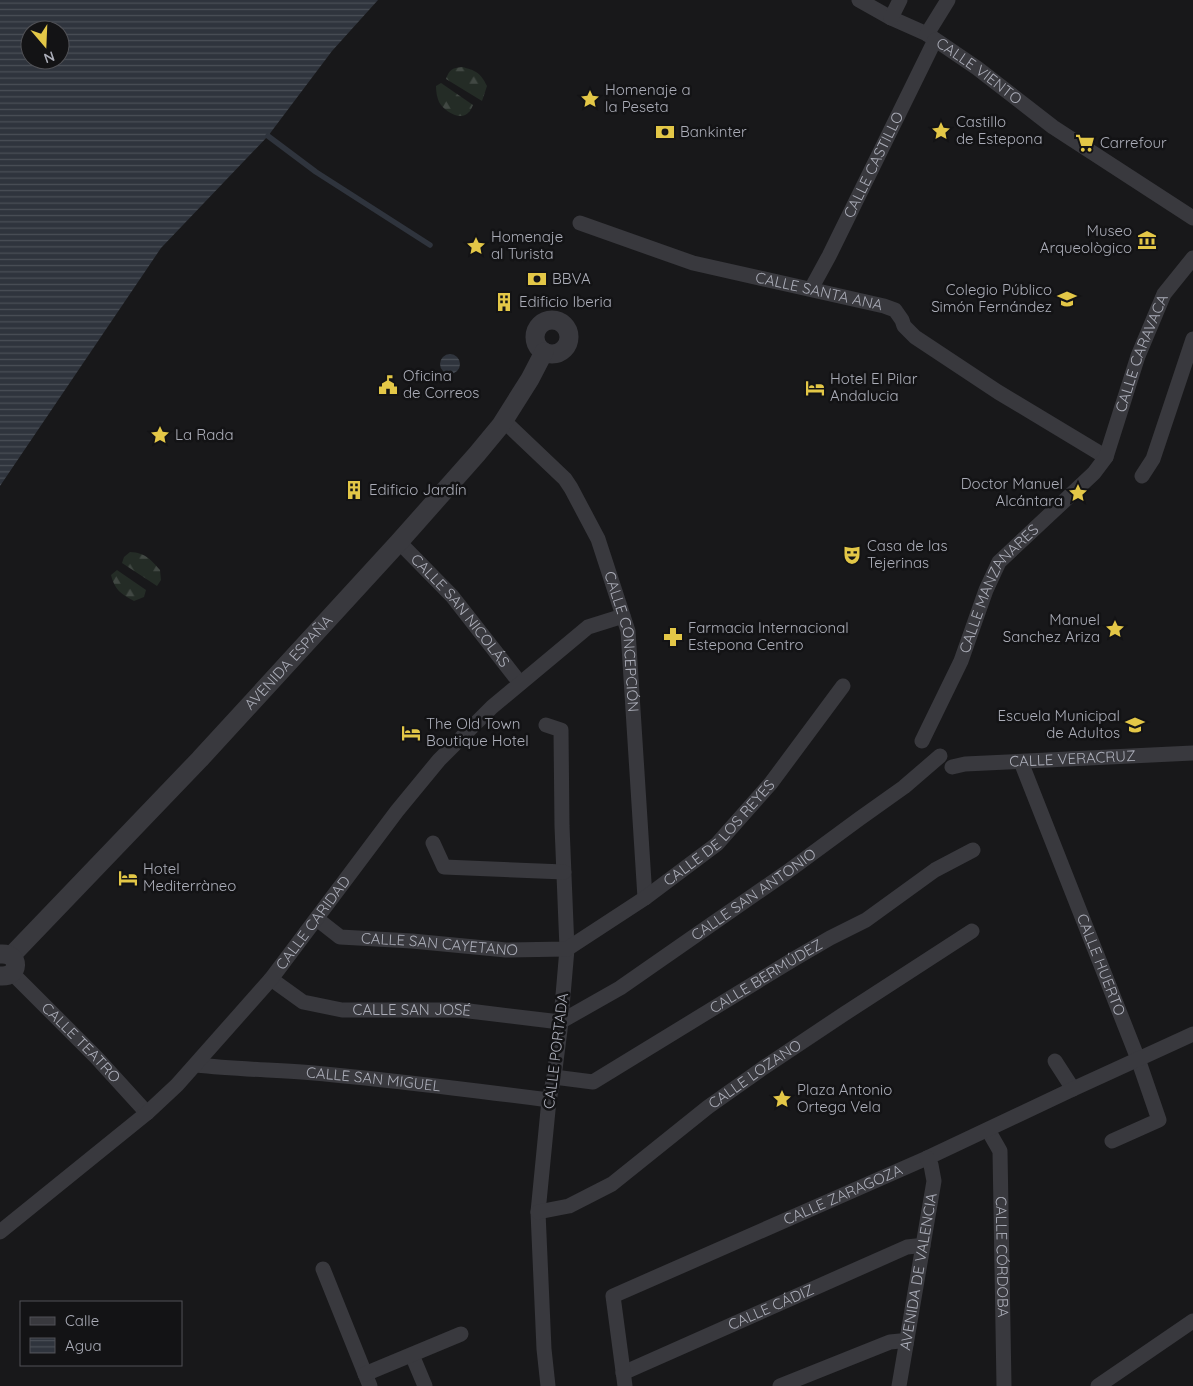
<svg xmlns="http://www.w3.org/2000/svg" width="1193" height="1386" font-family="Quicksand,sans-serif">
<defs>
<pattern id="forest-firs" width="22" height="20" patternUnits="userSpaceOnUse" patternTransform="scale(1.25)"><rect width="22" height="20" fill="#242c26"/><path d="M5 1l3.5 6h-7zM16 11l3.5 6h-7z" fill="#414843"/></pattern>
<pattern id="water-rules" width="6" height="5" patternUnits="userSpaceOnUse" patternTransform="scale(1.25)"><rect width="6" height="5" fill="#2f343d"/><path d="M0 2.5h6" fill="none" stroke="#4a4f57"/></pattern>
</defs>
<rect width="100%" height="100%" fill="#18181a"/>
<path fill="url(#forest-firs)" d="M462,67C475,70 481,73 487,86L482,101L446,79C449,70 452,68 462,67Z
M441,83L473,105C473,105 470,112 469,112C461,122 444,111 439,102C437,97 436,92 436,86Z
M130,552C146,553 150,559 160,570L161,580L157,586L122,563L124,557Z
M117,570L146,590L144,597L134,601C120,593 115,590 111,575Z"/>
<path fill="url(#water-rules)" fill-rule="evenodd" d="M0,0H378L332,51L268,136L161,248L0,486ZM30,30H60V60H30Z
M440 364a10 10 0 1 1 20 0a10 10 0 1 1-20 0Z"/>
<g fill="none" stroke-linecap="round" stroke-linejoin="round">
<path stroke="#2f343d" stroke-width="5.5" d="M268,136L316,172L430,245"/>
<g stroke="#39393e" stroke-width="15">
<path id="s1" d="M859,0L891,18L927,34L977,68L1053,127L1193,218"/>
<path d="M891,18L900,0"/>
<path d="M927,34L948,0"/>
<path id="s2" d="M580,223L693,263L884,306L895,310L902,320L904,326L915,337L998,392L1106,457"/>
<path id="s3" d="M811,289L829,256L935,40"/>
<path id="s4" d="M504,421L565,479L571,488L598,539L628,631L645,898"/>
<path d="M1142,476L1153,459L1193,339"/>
<path id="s5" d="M399,542L452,596L520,683"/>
<path d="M546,725L561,730L562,826L567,949L560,1030L554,1077L549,1100L538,1212L544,1349L548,1386"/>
<path id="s6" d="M922,741L961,661L986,590L999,562L1094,473L1106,457L1138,356L1164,294L1193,258"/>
<path id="s7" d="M1021,762L1138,1059L1159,1120L1112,1141"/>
<path id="s8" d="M952,767L965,764L1193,753"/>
<path d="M433,843L444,867L564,872"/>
<path id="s9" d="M317,919L340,937L412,941L506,950L567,949L645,898L717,844L771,783L843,686"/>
<path id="s10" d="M12,973L96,1057L147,1113"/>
<path id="s11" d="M271,979L303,1002L342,1010H461L560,1022L620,988L699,933L787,872L859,819L904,787L940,756"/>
<path d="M1055,1061L1073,1089"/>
<path id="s12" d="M196,1065C235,1069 274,1070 314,1073C393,1080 471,1090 549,1100"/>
<path id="s13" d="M554,1077L593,1082L794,959L830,938L866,920L935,870L973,850"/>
<path id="s14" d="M988,1130L1000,1151L1004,1386"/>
<path id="s15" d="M538,1212L569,1206L612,1184L708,1107L763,1068L844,1014L972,931"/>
<path id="s16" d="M0,1232L147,1113L177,1085L271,979L397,811L439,760L492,707L588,627L623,616"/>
<path d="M323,1269L370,1386"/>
<path d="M412,1355L425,1386"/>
<path id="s17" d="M623,1373L907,1247L916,1246H923"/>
<path d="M365,1374L461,1334"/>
<path id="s18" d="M625,1386L613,1296L927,1158L1073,1089L1193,1034"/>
<path d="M780,1386L890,1342L900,1341L906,1344"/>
<path id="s19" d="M899,1386L934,1181L931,1165L927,1158"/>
<path d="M1098,1386L1193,1321"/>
</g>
<g stroke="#39393e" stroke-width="19">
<circle cx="552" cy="337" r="17"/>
<path id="s20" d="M11,956L200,759L399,542L477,454L501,425L530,379L544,352"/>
<path d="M0,976C20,978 21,953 1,954"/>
</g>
</g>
<defs>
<g id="sight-bare" transform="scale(1.5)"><path d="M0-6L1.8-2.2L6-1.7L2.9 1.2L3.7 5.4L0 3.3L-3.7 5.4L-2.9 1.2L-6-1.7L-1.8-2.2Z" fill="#e3c747" stroke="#131315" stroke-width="2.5" paint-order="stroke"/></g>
<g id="bank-bare" transform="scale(1.5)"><path d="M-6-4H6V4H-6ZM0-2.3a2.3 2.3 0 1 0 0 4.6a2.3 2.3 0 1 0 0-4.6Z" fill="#e3c747" stroke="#131315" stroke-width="2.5" paint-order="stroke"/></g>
<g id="supermarket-bare" transform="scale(1.5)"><path d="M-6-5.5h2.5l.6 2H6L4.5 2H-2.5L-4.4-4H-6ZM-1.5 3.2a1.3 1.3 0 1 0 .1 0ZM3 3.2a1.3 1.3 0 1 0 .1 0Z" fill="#e3c747" stroke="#131315" stroke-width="2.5" paint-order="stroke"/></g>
<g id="museum-bare" transform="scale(1.5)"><path d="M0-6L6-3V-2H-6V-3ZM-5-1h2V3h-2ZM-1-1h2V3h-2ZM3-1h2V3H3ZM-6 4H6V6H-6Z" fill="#e3c747" stroke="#131315" stroke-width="2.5" paint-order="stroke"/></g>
<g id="school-bare" transform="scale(1.5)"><path d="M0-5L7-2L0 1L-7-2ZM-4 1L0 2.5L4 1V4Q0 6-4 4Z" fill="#e3c747" stroke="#131315" stroke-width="2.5" paint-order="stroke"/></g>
<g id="building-bare" transform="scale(1.5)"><path d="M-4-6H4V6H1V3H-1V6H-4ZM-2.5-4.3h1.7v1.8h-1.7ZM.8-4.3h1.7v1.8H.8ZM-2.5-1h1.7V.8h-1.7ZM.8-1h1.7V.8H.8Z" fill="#e3c747" stroke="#131315" stroke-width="2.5" paint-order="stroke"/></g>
<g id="civic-bare" transform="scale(1.5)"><path d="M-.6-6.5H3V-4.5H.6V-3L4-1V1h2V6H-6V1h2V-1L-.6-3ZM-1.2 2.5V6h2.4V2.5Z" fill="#e3c747" stroke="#131315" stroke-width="2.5" paint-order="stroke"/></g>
<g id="hotel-bare" transform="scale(1.5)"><path d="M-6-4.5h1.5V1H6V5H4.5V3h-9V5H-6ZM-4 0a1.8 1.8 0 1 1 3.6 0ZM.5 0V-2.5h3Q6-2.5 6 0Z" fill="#e3c747" stroke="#131315" stroke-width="2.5" paint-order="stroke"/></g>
<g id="theatre-bare" transform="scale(1.5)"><path d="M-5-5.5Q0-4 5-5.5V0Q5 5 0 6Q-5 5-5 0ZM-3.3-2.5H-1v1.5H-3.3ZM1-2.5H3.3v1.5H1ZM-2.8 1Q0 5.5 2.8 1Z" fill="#e3c747" stroke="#131315" stroke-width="2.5" paint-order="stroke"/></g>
<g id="pharmacy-bare" transform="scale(1.5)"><path d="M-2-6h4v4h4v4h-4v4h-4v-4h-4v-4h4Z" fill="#e3c747" stroke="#131315" stroke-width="2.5" paint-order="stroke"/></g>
</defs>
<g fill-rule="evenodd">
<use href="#sight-bare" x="590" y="99"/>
<use href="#sight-bare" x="941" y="131"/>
<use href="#bank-bare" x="665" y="132"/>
<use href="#supermarket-bare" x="1085" y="143"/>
<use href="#museum-bare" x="1147" y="240"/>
<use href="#sight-bare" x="476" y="246"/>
<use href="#bank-bare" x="537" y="279"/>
<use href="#school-bare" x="1067" y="299"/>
<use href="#building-bare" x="504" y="302"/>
<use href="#civic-bare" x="388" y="385"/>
<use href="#hotel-bare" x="815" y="388"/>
<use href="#sight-bare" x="160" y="435"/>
<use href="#building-bare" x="354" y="490"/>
<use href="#sight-bare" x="1078" y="493"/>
<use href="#theatre-bare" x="852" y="555"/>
<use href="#sight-bare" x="1115" y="629"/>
<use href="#pharmacy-bare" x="673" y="637"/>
<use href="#school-bare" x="1135" y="725"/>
<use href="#hotel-bare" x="411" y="733"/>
<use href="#hotel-bare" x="128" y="878"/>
<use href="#sight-bare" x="782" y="1099"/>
</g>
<g text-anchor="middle" stroke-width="5" stroke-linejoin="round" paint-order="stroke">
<g font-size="15" fill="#abadb8" stroke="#131315">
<text dy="5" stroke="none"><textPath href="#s1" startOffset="140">CALLE VIENTO</textPath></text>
<text dy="5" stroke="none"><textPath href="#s3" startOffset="139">CALLE CASTILLO</textPath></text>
<text dy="5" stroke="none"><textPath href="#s2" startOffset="249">CALLE SANTA ANA</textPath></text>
<text dy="5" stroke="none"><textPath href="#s6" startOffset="455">CALLE CARAVACA</textPath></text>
<text dy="5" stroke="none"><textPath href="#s6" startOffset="172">CALLE MANZANARES</textPath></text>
<text dy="5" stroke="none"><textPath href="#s5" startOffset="92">CALLE SAN NICOLÁS</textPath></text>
<text dy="5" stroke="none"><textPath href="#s4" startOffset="259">CALLE CONCEPCIÓN</textPath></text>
<text dy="5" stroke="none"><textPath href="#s20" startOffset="404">AVENIDA ESPAÑA</textPath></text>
<text dy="5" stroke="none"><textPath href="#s8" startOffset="121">CALLE VERACRUZ</textPath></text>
<text dy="5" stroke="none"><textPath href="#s9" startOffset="449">CALLE DE LOS REYES</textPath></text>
<text dy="5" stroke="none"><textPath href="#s11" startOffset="530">CALLE SAN ANTONIO</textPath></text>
<text dy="5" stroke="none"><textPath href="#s16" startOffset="442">CALLE CARIDAD</textPath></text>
<text dy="5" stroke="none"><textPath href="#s9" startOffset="129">CALLE SAN CAYETANO</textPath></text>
<text dy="5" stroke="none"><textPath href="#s7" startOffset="218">CALLE HUERTO</textPath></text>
<text dy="5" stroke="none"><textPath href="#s13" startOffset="242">CALLE BERMÚDEZ</textPath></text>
<text dy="5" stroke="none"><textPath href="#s11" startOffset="149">CALLE SAN JOSÉ</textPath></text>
<text dy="5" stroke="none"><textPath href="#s10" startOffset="98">CALLE TEATRO</textPath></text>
<text transform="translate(556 1051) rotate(-83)" y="5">CALLE PORTADA</text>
<text dy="5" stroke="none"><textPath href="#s15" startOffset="260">CALLE LOZANO</textPath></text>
<text dy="5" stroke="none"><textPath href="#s12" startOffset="178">CALLE SAN MIGUEL</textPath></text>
<text dy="5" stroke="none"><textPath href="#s18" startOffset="342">CALLE ZARAGOZA</textPath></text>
<text dy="5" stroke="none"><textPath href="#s14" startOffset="130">CALLE CÓRDOBA</textPath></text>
<text dy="5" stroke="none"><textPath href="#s19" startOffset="116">AVENIDA DE VALENCIA</textPath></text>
<text dy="5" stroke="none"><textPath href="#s17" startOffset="162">CALLE CÁDIZ</textPath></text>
</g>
<g font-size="15" fill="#abadb8" stroke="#131315" text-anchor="start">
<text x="605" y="95">Homenaje a<tspan x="605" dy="17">la Peseta</tspan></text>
<text x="956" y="127">Castillo<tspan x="956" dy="17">de Estepona</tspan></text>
<text x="680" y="137">Bankinter</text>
<text x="1100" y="148">Carrefour</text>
<text x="1132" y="236" text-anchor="end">Museo<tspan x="1132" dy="17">Arqueològico</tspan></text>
<text x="491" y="242">Homenaje<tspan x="491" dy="17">al Turista</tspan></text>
<text x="552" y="284">BBVA</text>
<text x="1052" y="295" text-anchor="end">Colegio Público<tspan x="1052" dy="17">Simón Fernández</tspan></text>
<text x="519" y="307">Edificio Iberia</text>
<text x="403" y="381">Oficina<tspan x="403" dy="17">de Correos</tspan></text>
<text x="830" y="384">Hotel El Pilar<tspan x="830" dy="17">Andalucia</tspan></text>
<text x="175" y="440">La Rada</text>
<text x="1063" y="489" text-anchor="end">Doctor Manuel<tspan x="1063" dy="17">Alcántara</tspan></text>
<text x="369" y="495">Edificio Jardín</text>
<text x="867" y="551">Casa de las<tspan x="867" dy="17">Tejerinas</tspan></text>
<text x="1100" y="625" text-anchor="end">Manuel<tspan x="1100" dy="17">Sanchez Ariza</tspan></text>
<text x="688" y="633">Farmacia Internacional<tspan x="688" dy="17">Estepona Centro</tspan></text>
<text x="1120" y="721" text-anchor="end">Escuela Municipal<tspan x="1120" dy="17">de Adultos</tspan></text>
<text x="426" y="729">The Old Town<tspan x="426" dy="17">Boutique Hotel</tspan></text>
<text x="143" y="874">Hotel<tspan x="143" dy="17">Mediterràneo</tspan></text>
<text x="797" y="1095">Plaza Antonio<tspan x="797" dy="17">Ortega Vela</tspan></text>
</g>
</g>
<rect x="20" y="1301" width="162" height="65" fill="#131315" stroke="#505156"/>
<rect x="30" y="1317" width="25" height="8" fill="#39393e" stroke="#505156"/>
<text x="65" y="1326" font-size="15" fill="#abadb8">Calle</text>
<rect x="30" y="1338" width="25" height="15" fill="url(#water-rules)" stroke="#505156"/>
<text x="65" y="1351" font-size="15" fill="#abadb8">Agua</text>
<g transform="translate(45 45) rotate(161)"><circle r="24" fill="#131315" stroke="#505156"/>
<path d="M0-4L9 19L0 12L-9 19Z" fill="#e3c747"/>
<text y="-8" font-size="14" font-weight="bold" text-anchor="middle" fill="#abadb8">N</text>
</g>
</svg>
